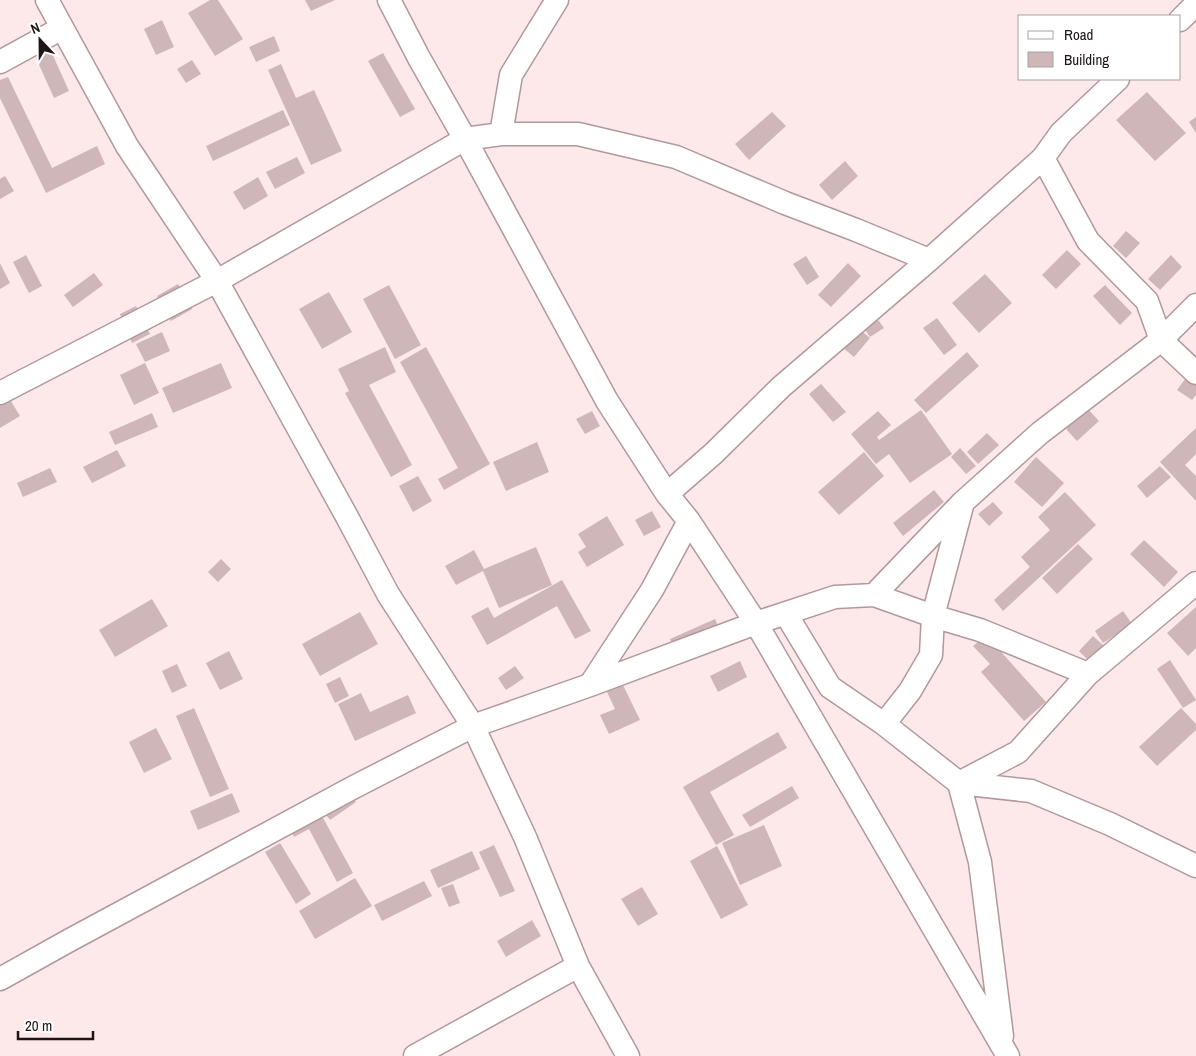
<svg xmlns="http://www.w3.org/2000/svg" width="1196" height="1056" font-family="'Archivo Narrow',sans-serif">
<rect width="100%" height="100%" fill="#fee9ea"/>
<path fill="#cfb6b8" d="M210,0H218L243,39L215,56L188,13Z
M305,0H335L311,11Z
M162,20L174,47L156,55L144,29Z
M274,36L280,51L256,62L249,47Z
M51,51L69,91L54,98L36,58Z
M383,53L415,109L400,117L368,61Z
M192,60L201,74L186,83L177,69Z
M281,64L296,98L314,90L342,151L311,165L268,70Z
M8,77L52,168L97,146L105,164L46,193L0,98V80Z
M1147,92L1186,133L1155,161L1116,120Z
M283,110L290,125L213,161L206,146Z
M772,112L786,126L749,160L735,144Z
M1196,117V133L1189,122Z
M297,157L305,173L275,189L266,172Z
M845,161L858,176L832,200L819,185Z
M5,176L14,191L0,199V179Z
M258,177L268,196L244,210L233,192Z
M1126,231L1140,243L1126,258L1113,246Z
M1067,250L1081,264L1056,289L1042,275Z
M26,255L42,286L29,293L13,262Z
M1171,255L1182,267L1160,290L1148,279Z
M806,256L819,277L807,285L793,264Z
M0,263L10,283L0,289Z
M848,263L861,276L831,307L818,295Z
M94,273L103,285L73,307L64,295Z
M985,274L1012,303L979,333L952,303Z
M178,284L192,309L171,321L157,296Z
M389,285L421,345L395,359L363,299Z
M1105,285L1132,313L1120,325L1093,296Z
M329,292L352,332L322,349L299,309Z
M136,306L150,334L132,343L120,314Z
M876,317L884,328L870,337L862,325Z
M937,318L957,345L944,355L923,328Z
M858,328L870,338L854,357L842,347Z
M162,332L170,351L145,362L136,344Z
M385,347L396,372L369,385L412,465L391,477L345,393L349,391L338,369Z
M426,347L490,464L444,490L438,479L458,468L400,362Z
M967,352L979,366L926,413L914,400Z
M145,363L159,393L134,405L120,375Z
M221,363L232,388L173,413L162,388Z
M1188,375L1196,380V395L1192,400L1177,390Z
M0,383L20,416L0,428Z
M821,384L846,412L833,422L809,394Z
M1088,409L1099,421L1077,441L1066,429Z
M921,410L952,454L910,483L889,454L876,464L851,434L878,411L891,425L877,437L879,440Z
M592,411L600,426L585,434L576,419Z
M152,413L158,427L115,445L109,432Z
M1196,428V454L1185,465L1196,476V501L1160,462Z
M987,433L999,445L978,464L967,452Z
M537,442L549,472L506,491L493,462Z
M960,448L976,466L966,474L951,457Z
M117,450L126,466L92,483L83,467Z
M864,452L884,476L839,515L818,492Z
M1036,457L1064,483L1042,507L1014,482Z
M1160,466L1171,477L1147,498L1137,486Z
M50,468L57,482L23,497L17,483Z
M418,476L432,501L413,512L399,486Z
M934,490L944,502L903,536L893,523Z
M1065,492L1096,525L1003,611L994,600L1030,567L1021,557L1050,530L1038,517Z
M993,502L1003,513L989,526L978,514Z
M652,511L661,527L644,536L635,520Z
M607,516L624,545L587,567L578,552L586,547L578,534Z
M1144,540L1178,572L1164,587L1130,554Z
M1078,544L1093,559L1057,594L1042,578Z
M536,547L552,585L499,608L483,571L456,585L445,566L474,550L484,569Z
M221,559L231,569L218,582L208,572Z
M562,580L591,631L575,639L557,606L487,645L471,616L488,607L494,618Z
M152,599L168,626L115,657L99,630Z
M1196,607V648L1188,656L1167,633Z
M1123,611L1132,624L1103,643L1095,631Z
M360,612L378,644L320,676L302,644Z
M715,619L722,635L677,655L670,639Z
M986,635L1046,702L1024,721L981,672L990,664L973,646Z
M1093,636L1105,647L1090,662L1079,651Z
M229,651L243,679L220,690L206,663Z
M1170,660L1196,700L1183,708L1157,669Z
M740,661L747,677L718,692L710,676Z
M177,664L187,686L172,693L162,671Z
M515,666L524,678L506,690L498,678Z
M340,677L349,696L335,703L326,684Z
M623,685L640,720L609,734L600,715L615,709L607,692Z
M361,693L370,712L408,695L416,713L355,741L338,704Z
M194,708L229,789L210,797L176,716Z
M1181,708L1196,724V730L1157,766L1139,747Z
M156,728L172,759L144,773L129,742Z
M778,732L787,748L710,792L734,835L716,845L683,787Z
M792,786L799,798L750,827L742,815Z
M347,788L356,802L330,820L320,807Z
M232,793L240,812L198,830L190,811Z
M316,805L353,873L337,882L309,829L294,837L286,821Z
M764,825L782,866L740,885L722,843Z
M280,843L311,894L296,904L265,852Z
M494,845L515,891L500,897L479,852Z
M717,846L748,905L721,919L690,861Z
M472,851L480,869L438,888L430,870Z
M355,878L372,906L315,939L299,911Z
M424,881L432,896L382,921L374,905Z
M453,884L460,903L449,907L441,888Z
M642,887L658,914L638,926L621,899Z
M532,920L541,936L506,957L497,941Z"/>
<g fill="none" stroke-linecap="round" stroke-linejoin="round">
<g stroke="#b1999b" stroke-width="25">
<path id="minor" d="M47,0L127,146L217,281L346,515L388,594L473,726L525,837L578,966L628,1056
M389,0L419,58L465,139L607,401L667,494L689,521L756,623L1008,1056
M1180,20L1196,4
M0,62L62,28
M501,134L511,75L557,0
M1043,158L1088,241L1147,301L1161,340L1196,373
M0,393L217,281L465,139L501,134H578L676,157L785,203L856,230L929,260
M667,494L714,453L781,387L929,260L1043,158L1061,133L1118,79
M874,595L962,503L1040,433L1161,340L1196,305
M786,614L830,687L884,724L959,783L980,862L1002,1036
M590,685L652,590L689,521
M884,724L910,691L931,655L933,616L962,506
M959,783L1018,752L1088,674L1196,583
M959,783L1031,791L1110,824L1196,866
M0,979L70,940L354,787L473,726L590,685L756,623L835,597L874,595L933,616L980,630L1088,674
M415,1056L578,966"/>
</g>
<use href="#minor" stroke="#fff" stroke-width="22"/>
</g>
<rect x="1018" y="15" width="162" height="65" fill="#ffffff" stroke="#a5a1a2"/>
<rect x="1028" y="31" width="25" height="8" fill="#ffffff" stroke="#a5a1a2"/>
<text x="1064" y="40" font-size="15" fill="#1e1516">Road</text>
<rect x="1028" y="52" width="25" height="15" fill="#cfb6b8" stroke="#a5a1a2"/>
<text x="1064" y="65" font-size="15" fill="#1e1516">Building</text>
<g transform="translate(40 40) rotate(338)" stroke="#ffffff" stroke-width="4" paint-order="stroke">
<path d="M0-4L9 19L0 12L-9 19Z" fill="#1e1516"/>
<text y="-8" font-size="14" font-weight="bold" text-anchor="middle" fill="#1e1516">N</text>
</g>
<path d="M18 1031v8h75v-8" fill="none" stroke="#1e1516" stroke-width="2.5"/>
<text x="25" y="1031" font-size="15" fill="#1e1516" stroke="#ffffff" stroke-width="4" paint-order="stroke">20 m</text>
</svg>
